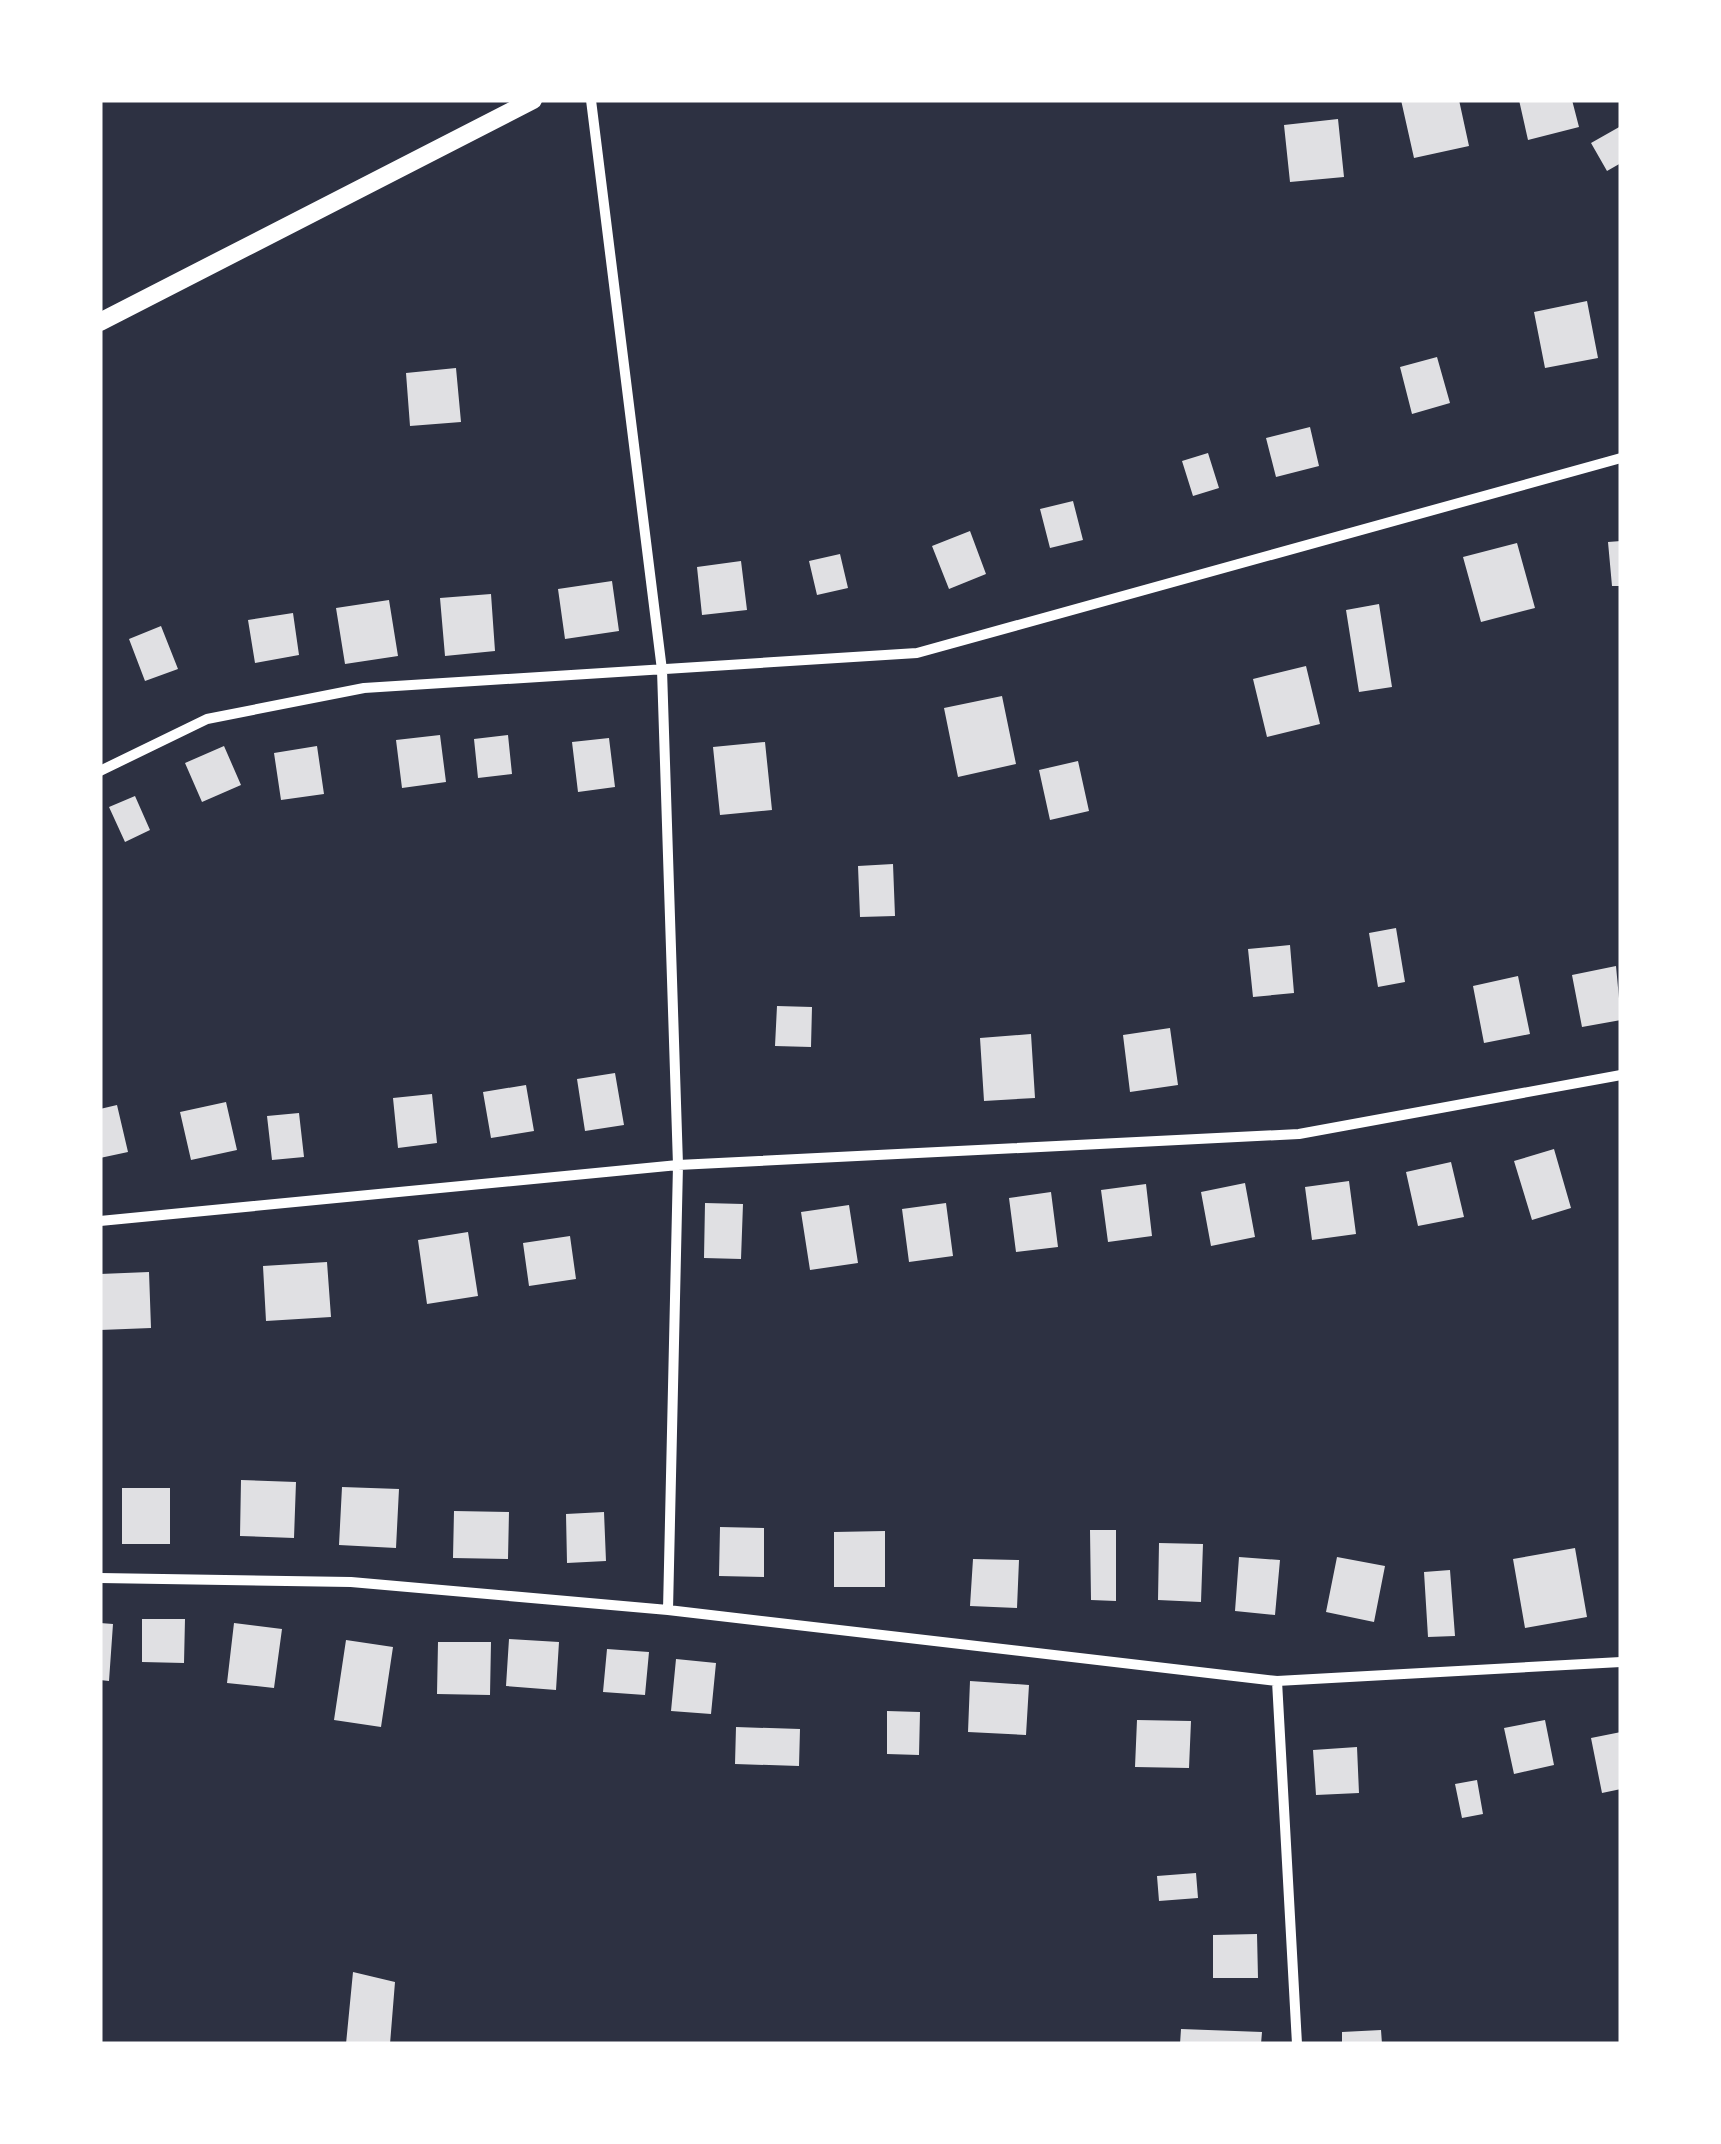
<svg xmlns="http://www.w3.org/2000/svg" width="1721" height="2144" font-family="'Exo 2',sans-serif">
<rect width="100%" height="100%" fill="#2d3142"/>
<path fill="#e0e0e3" d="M1401,100H1459L1469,146L1414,158Z
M1519,100H1572L1579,127L1528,140Z
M1338,119L1344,177L1290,182L1284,125Z
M1621,126V163L1607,171L1591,143Z
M1587,301L1598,358L1545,368L1534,312Z
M1437,357L1450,403L1412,414L1400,367Z
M456,368L461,422L410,426L406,373Z
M1310,427L1319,466L1276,477L1266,438Z
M1208,453L1219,488L1193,496L1182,461Z
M1073,501L1083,540L1050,548L1040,509Z
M970,531L986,574L949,589L932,546Z
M1621,541V586H1612L1608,542Z
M1517,543L1535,608L1481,622L1463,557Z
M840,554L848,588L817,595L809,561Z
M741,561L747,610L702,615L697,567Z
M612,581L619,631L565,639L558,589Z
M491,594L495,651L445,656L440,598Z
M389,600L398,656L345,664L336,608Z
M1379,604L1392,687L1359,692L1346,610Z
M293,613L299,655L255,663L248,620Z
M161,626L178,669L145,681L129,639Z
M1306,666L1320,724L1267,737L1253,679Z
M1002,696L1016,764L958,777L944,708Z
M440,735L446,782L402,788L396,740Z
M508,735L512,774L478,778L474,739Z
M609,738L615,787L578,792L572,742Z
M765,742L772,810L720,815L713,747Z
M224,746L241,785L202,802L185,763Z
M317,746L324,794L281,800L274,753Z
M1078,761L1089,811L1050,820L1039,770Z
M135,796L150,830L125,842L109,807Z
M893,864L895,916L860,917L858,866Z
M1396,928L1405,982L1378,987L1369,933Z
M1290,945L1294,993L1253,997L1248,949Z
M1616,966L1621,1020L1582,1027L1572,975Z
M1518,976L1530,1034L1484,1043L1473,986Z
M777,1006L812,1007L811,1047L775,1046Z
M1170,1028L1178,1085L1130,1092L1123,1035Z
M1031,1034L1035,1098L984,1101L980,1038Z
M615,1073L624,1125L585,1131L577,1079Z
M526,1085L534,1131L491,1138L483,1092Z
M432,1094L437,1143L398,1148L393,1098Z
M226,1102L237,1150L191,1160L180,1112Z
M117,1105L128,1152L100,1158V1109Z
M299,1113L304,1157L272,1160L267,1116Z
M1554,1149L1571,1208L1532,1220L1514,1161Z
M1451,1162L1464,1217L1418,1226L1406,1172Z
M1349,1181L1356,1234L1312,1240L1305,1187Z
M1245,1183L1255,1237L1211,1246L1201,1192Z
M1146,1184L1152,1236L1108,1242L1101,1190Z
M1051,1192L1058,1247L1016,1252L1009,1198Z
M705,1203L743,1204L741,1259L704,1258Z
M946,1203L953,1256L909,1262L902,1209Z
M849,1205L858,1263L810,1270L801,1212Z
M468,1232L478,1296L427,1304L418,1240Z
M570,1236L576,1279L529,1286L523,1243Z
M327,1262L331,1317L266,1321L263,1266Z
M149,1272L151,1328L100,1330V1274Z
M241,1480L296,1482L294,1538L240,1536Z
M342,1487L399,1489L396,1548L339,1545Z
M122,1488H170V1544H122Z
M454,1511L509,1512L508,1559L453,1558Z
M604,1512L606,1561L567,1563L566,1514Z
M720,1527L764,1528V1577L719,1576Z
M1090,1530H1116V1601L1091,1600Z
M885,1531V1587H834V1532Z
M1159,1543L1203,1544L1201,1602L1158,1600Z
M1575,1548L1587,1617L1525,1628L1513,1559Z
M1239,1557L1280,1560L1275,1615L1235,1611Z
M1337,1557L1385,1566L1374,1622L1326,1612Z
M973,1559L1019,1560L1017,1608L970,1606Z
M1450,1570L1455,1636L1428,1637L1424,1572Z
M142,1619H185L184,1663L142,1662Z
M100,1623L113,1624L109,1681L100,1680Z
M234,1623L282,1629L274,1688L227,1683Z
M509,1639L559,1642L556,1690L506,1686Z
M346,1640L393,1647L381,1727L334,1720Z
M438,1642H491L490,1695L437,1694Z
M607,1649L649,1652L645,1695L603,1692Z
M676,1659L716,1663L711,1714L671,1711Z
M970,1681L1029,1685L1026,1735L968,1732Z
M887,1711L920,1712L919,1755L887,1754Z
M1137,1720L1191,1721L1189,1768L1135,1767Z
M1545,1720L1554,1765L1514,1774L1504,1728Z
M736,1727L800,1729L799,1766L735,1764Z
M1621,1732V1789L1602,1793L1591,1738Z
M1357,1747L1359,1793L1316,1795L1313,1750Z
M1477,1780L1483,1814L1462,1818L1455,1784Z
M1196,1873L1198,1898L1159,1901L1157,1876Z
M1257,1934L1258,1978H1213V1935Z
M353,1972L395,1982L390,2044H346Z
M1181,2029L1262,2032L1261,2044H1180Z
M1381,2030L1382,2044H1342V2032Z"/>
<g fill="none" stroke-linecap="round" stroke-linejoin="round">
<path stroke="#fff" stroke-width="10" d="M591,100L662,670L678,1165L668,1610
M100,771L207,719L364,688L917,653L1621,458
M100,1221L678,1165L1299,1134L1621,1075
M100,1578L351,1582L668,1610L1277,1681L1621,1662
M1277,1681L1297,2044"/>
<path stroke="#fff" stroke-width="18" d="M100,322L533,100"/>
</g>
<rect width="1721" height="2144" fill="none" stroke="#ffffff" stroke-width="205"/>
</svg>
